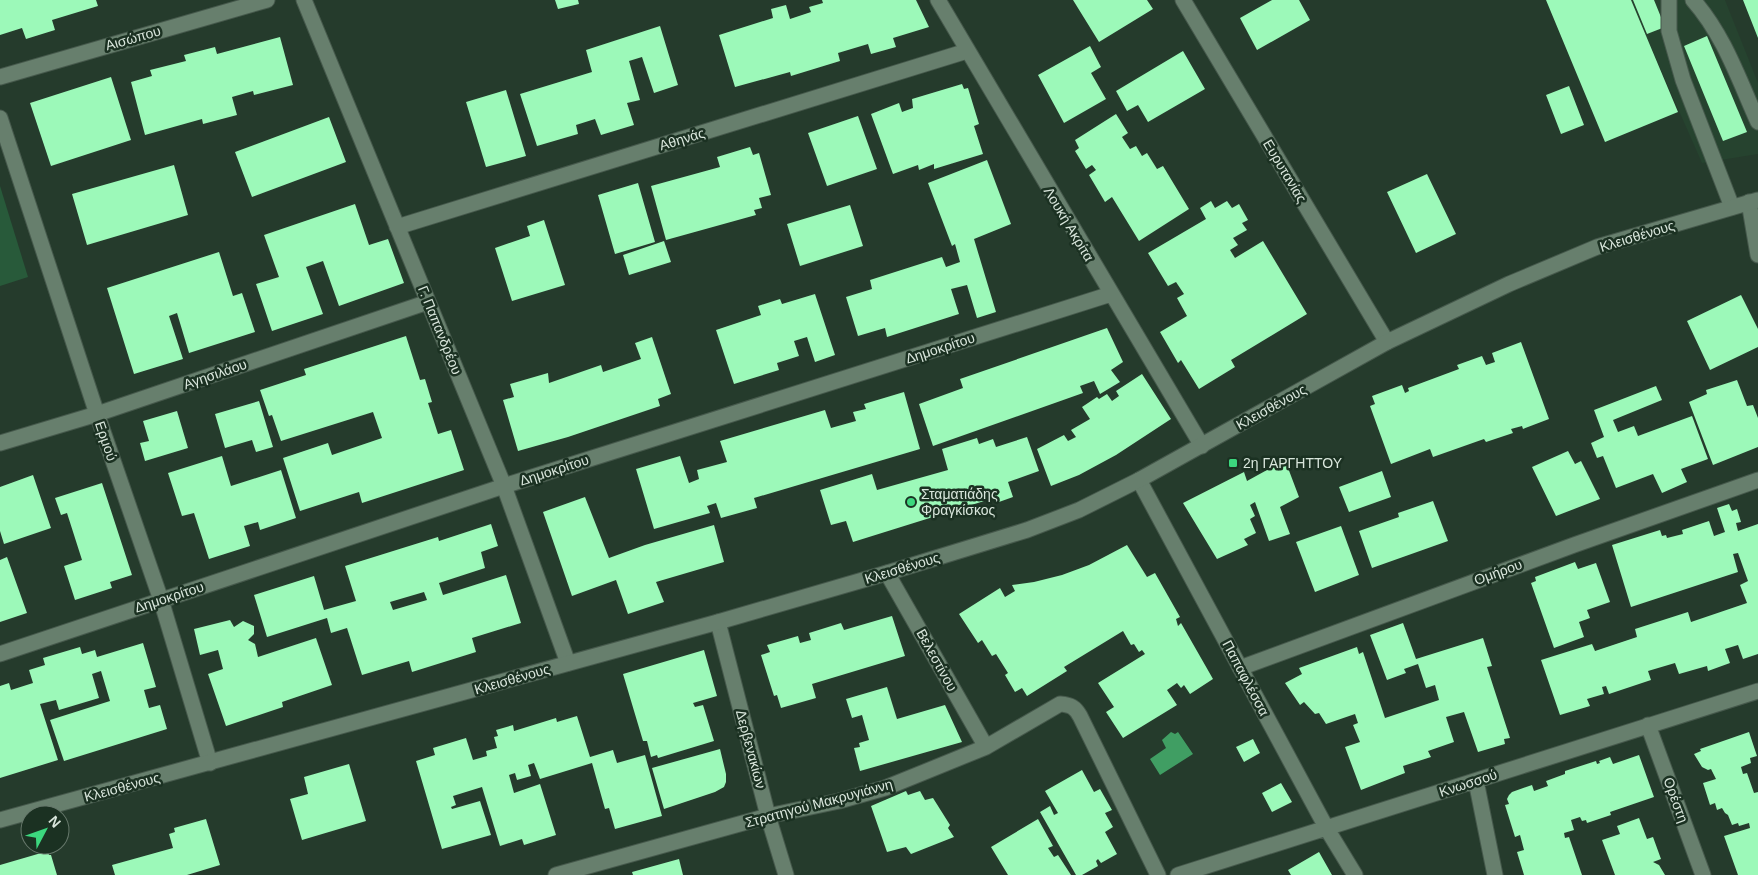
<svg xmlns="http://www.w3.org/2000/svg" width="1758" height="875" font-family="Arial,sans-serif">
<rect width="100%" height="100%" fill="#253b2c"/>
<path fill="#26432f" d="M1630,0H1725L1758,83V154L1702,163Z"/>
<path fill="#285a3a" d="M0,186L28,277L0,286Z"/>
<path fill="#409e63" d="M1171,732L1175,734L1178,732L1193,754L1160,775L1150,759L1166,748L1162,740Z"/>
<path fill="#9cf9b9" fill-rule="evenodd" d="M0,0H96L98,6L52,20L55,30L26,39L22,28L0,35Z
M555,0H578L579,4L558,9Z
M822,0H916L929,27L893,38L896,47L871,54L868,44L838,53L840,61L791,76L790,72L735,87L719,35L773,18L771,9L786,5L790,19L811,12L809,7L823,3Z
M1073,0H1147L1153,9L1099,42Z
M1272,0H1299L1310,20L1257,50L1240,18Z
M1546,0H1631L1678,112L1605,142Z
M1633,0H1654L1665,27L1647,34Z
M1743,0H1758V38Z
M660,26L678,85L654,93L642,57L629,61L640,100L627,103L634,125L601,135L595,119L576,125L578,134L537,146L520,94L592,72L586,50Z
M1707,36L1747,132L1723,141L1684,46Z
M280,37L293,85L254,95L253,91L232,97L237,115L203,124L202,119L145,135L131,82L152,76L150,70L186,61L184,55L215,47L217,54Z
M1090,46L1101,67L1091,73L1106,99L1064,123L1038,75Z
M1183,51L1205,89L1148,122L1138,105L1127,111L1116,91Z
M111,77L131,140L51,166L30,103Z
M962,84L964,89L968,88L979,124L974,126L983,154L934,169V164L919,170L918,165L893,174L871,114L899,103L902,112L913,108L912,99Z
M1569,86L1584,125L1561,134L1546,95Z
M506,90L526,156L486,167L466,102Z
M1116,114L1128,133L1122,137L1130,149L1136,146L1142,156L1147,153L1157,169L1163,166L1189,209L1139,241L1112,197L1105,202L1089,175L1096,170L1092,165L1086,169L1075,151L1079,148L1075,140Z
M858,116L877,169L827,186L808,133Z
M329,117L346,162L252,197L235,152Z
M750,147L753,155L759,153L771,195L759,198L762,208L754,210L756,215L666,240L651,186L720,167L717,157Z
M987,160L1011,224L974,239L996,312L977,318L967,285L951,289L959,314L887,337L885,328L858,336L846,297L872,289L870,280L942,257L946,267L960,262L955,244L952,246L928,183Z
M174,165L188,215L87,245L72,194Z
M1427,174L1456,234L1416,253L1387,192Z
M638,183L655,242L615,254L598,195Z
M1211,201L1215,208L1227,201L1232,208L1239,204L1248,220L1242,223L1247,230L1233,238L1238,245L1230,250L1235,258L1263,241L1307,314L1231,360L1235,367L1199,389L1181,360L1178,363L1160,332L1187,316L1177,298L1184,294L1176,282L1168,286L1148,253L1206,219L1200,208Z
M355,204L369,245L388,239L404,283L339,306L323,261L306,267L323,314L272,331L256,284L279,277L264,235Z
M850,205L863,246L800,266L787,224Z
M544,220L565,285L512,301L495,248L530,236L527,226Z
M664,241L671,262L629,275L623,255Z
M219,252L233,296L242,293L255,332L189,353L177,313L169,316L183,359L134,374L107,288Z
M815,294L835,355L815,362L807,337L794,341L799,356L777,363L779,370L734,384L716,330L761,315L758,306L780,299L782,304Z
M1741,295L1758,329V347L1710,370L1687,321Z
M1107,328L1123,362L1111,370L1120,382L1100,394L1094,381L1080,386L1083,393L933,446L919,404L963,388L960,379Z
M406,336L420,380L425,379L432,402L428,403L438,434L451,430L464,470L362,503L359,492L300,511L283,458L328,443L332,455L382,438L373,412L281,441L272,415L269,416L260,390L306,375L304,369Z
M652,337L671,394L658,399L660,406L568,437L518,451L503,400L514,397L510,384L548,373L549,383L601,365L603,372L641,359L635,343Z
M1521,342L1549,419L1523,429L1522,426L1511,429L1513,433L1486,442L1484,439L1433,457L1430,449L1391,464L1370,406L1375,404L1372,396L1402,385L1405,393L1409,391L1408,388L1459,369L1457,365L1482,356L1486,365L1495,362L1492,353Z
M1142,374L1171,419L1116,455L1079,475L1051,486L1037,449L1064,435L1068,441L1076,437L1071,430L1090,419L1082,407L1097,397L1099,399L1107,394L1112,401L1119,396L1116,391Z
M1737,380L1747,406L1753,405L1758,418V447L1713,465L1689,402L1707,394L1706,390Z
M1656,386L1662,400L1613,420L1618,432L1634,426L1638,436L1692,416L1708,459L1681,469L1687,482L1662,493L1653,474L1616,488L1603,456L1597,458L1591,443L1604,437L1594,410Z
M904,392L920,449L754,498L757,508L721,518L716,503L707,506L710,513L654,529L636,469L680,456L689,483L699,479L697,470L727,462L720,441L825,410L831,428L856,421L853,412L866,409L864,404Z
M259,401L273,447L256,452L252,440L225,448L215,414Z
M177,411L188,448L145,461L140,443L149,441L143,421Z
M1027,437L1039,471L1008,482L1013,497L999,502L997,497L853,542L846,521L831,525L820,490L872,474L877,490L948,470L942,449L977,438L979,444L993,439L996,447Z
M1568,451L1575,464L1581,461L1600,499L1556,516L1532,467Z
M222,456L231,486L281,470L296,518L260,530L258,522L244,526L250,546L209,559L194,513L182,516L168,473Z
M1285,460L1299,497L1280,507L1290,534L1269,541L1255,502L1250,505L1255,516L1250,519L1256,533L1244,539L1248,545L1217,559L1183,503L1244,472L1247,481Z
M1382,471L1391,497L1349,512L1339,487Z
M33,475L51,528L4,544L0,531V487Z
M102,483L132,575L110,582L112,588L75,600L64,566L82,560L67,513L61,515L55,498Z
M585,497L609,558L645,545L714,525L724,562L656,582L664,602L628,614L616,580L572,596L543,512Z
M1433,501L1448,541L1372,568L1359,531L1399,517L1398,513Z
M1729,504L1732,511L1737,509L1741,522L1736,523L1738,531L1758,524V654L1743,659L1738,645L1725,649L1730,663L1708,671L1707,666L1679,674L1675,663L1648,671L1651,680L1609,694L1606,686L1602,687L1604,694L1587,699L1590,706L1560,715L1541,660L1592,644L1595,651L1637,637L1635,629L1688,612L1691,622L1747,603L1740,585L1748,581L1738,553L1733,554L1738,572L1631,607L1612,545L1660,530L1662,536L1666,535L1667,538L1683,534L1682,530L1709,521L1714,536L1725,532L1717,508Z
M491,524L498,546L481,552L485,568L439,583L443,595L506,575L521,623L472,638L476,652L412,672L409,661L362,675L347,628L331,633L327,618L267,637L254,595L314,576L324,610L356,601L345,566L438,537L439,541ZM424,592L427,600L393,610L390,602Z
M1341,526L1359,575L1315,592L1296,542Z
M1127,545L1147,577L1155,573L1180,617L1176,619L1178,626L1181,623L1213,679L1190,694L1184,685L1181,688L1177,683L1167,690L1177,705L1123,738L1106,712L1114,707L1098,683L1145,654L1142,650L1139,652L1134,644L1131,645L1123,631L1064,667L1067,671L1027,696L1022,688L1015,692L1005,675L1008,673L996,654L992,656L982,640L978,643L959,614L1000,588L1005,597L1015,591L1012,585L1034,582L1062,575L1089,565Z
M7,557L27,613L0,622V560Z
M1575,562L1578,569L1596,563L1610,602L1587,610L1590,618L1579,622L1584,637L1554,648L1531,583L1536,581L1535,577Z
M892,616L905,656L812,684L816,698L781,708L777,695L774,696L761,655L770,652L767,645L798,636L800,643L811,640L809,633L841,623L844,630Z
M230,620L234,627L243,621L254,626V634L248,640L255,644L258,657L316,638L332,685L282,702L283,707L226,726L208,674L223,669L218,650L200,655L194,629Z
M1403,623L1416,659L1483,638L1492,666L1487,667L1510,738L1504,739L1505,744L1478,752L1464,712L1446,717L1454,742L1428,751L1431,757L1403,766L1405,773L1361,790L1345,747L1360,742L1353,725L1358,723L1355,714L1326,724L1319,713L1315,714L1304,702L1300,705L1285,683L1302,674L1299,668L1357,647L1359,654L1363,652L1385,718L1439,700L1435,685L1426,688L1418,664L1404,669L1406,673L1387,680L1370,635Z
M143,643L156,687L144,690L149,708L160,705L167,729L64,761L50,720L110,701L101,671L92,674L99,698L59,710L56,700L40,704L58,760L0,778V686L9,683L11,690L33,683L29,670L45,665L43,658L80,647L82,654L95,650L97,657Z
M704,650L717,696L693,703L695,707L703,705L714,741L658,758L657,755L651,757L647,741H643L623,674Z
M887,687L897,719L945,705L962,742L860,771L854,748L860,747L859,743L869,740L862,715L852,718L846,699Z
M577,716L590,757L613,750L617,763L645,755L662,816L615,829L609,808L605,809L592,763L540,779L534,763L528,765L531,776L517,780L515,773L509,775L514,793L540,784L556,835L524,845L522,839L500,846L482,787L453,796L456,805L451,807L452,809L480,801L491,835L442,849L416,761L435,755L433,748L466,738L473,760L487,756L486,751L497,748L494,737L498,736L496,730L513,725L514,731L556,718L557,722Z
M1749,732L1757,756L1750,758L1751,763L1741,767L1743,774L1747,773L1754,793L1758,792V875H1738L1724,836L1750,828L1749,823L1739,826L1738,823L1732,825L1728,815L1725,813L1722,808L1717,810L1715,803L1710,805L1703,783L1716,779L1711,769L1708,770L1702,767L1694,754L1701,751L1700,749Z
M1253,739L1260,753L1244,762L1236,747Z
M720,749L726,774V782L724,787L715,792L664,809L652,768Z
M1639,755L1654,797L1610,812L1611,815L1587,823L1586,820L1582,821L1580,817L1571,820L1574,830L1564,833L1565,838L1569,837L1582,875H1524L1517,852L1524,850L1520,835L1515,837L1505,805L1509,804L1507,799L1509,795L1512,792L1532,785L1534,791L1548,786L1546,781L1565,774V771L1596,761L1597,764L1600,763L1599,761L1610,757L1613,764Z
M349,764L366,821L302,840L290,799L308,794L304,777Z
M1082,770L1094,792L1100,789L1112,810L1105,813L1113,827L1105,832L1117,854L1101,863L1098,859L1096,861L1098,866L1082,875H1076L1040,812L1050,806L1054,815L1058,813L1045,791Z
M1281,783L1292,802L1272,812L1262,793Z
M906,791L908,795L920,791L925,800L933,798L950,825L948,828L954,837L911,854L906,847L887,852L871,806Z
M1639,818L1647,839L1653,837L1661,859L1653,862L1659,865L1665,875H1615L1602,840L1620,834L1617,826Z
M206,819L220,865L187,875H115L112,865L173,848L169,834L175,832L174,828Z
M1038,819L1053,846L1048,848L1054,857L1058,855L1071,875H1008L991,847Z
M48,851L49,855H51L57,875H0V865Z
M1319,852L1332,875H1291L1288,870Z
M679,859L683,875H633L632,872Z"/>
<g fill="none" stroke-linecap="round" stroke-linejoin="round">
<g stroke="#46594c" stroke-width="17">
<path id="service" d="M1669,0V31L1683,80L1732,207
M1693,0C1724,35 1739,80 1758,122"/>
</g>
<g stroke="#46594c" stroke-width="17">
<path id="minor" d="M304,0L504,486L568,663
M938,0L1202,446
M1183,0L1387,342
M0,77L267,0
M0,118L97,414L161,600L210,763
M1749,202L1758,255
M397,227L967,51
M0,443L97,414L428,302
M1139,480L1327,829L1355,875
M887,573L986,747
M0,654L504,486L1111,294
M1240,668L1574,545L1758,480
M1648,725L1703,875
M1476,781L1495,875
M556,875L768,816L839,801L885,788L986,747L1060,704C1071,705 1075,707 1080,716L1158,875
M1178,875L1758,691"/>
</g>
<g stroke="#46594c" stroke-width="17">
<path id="tertiary" d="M718,622L768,816L786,875"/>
</g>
<g stroke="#46594c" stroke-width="17">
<path id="secondary" d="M0,820L718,622L887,573L1027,530L1079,510L1139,480L1387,342L1509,284L1597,247L1758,200"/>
</g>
<use href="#service" stroke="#677f6d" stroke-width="15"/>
<use href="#minor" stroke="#677f6d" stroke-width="15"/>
<use href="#tertiary" stroke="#677f6d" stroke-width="15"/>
<use href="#secondary" stroke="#677f6d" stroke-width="15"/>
</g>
<g fill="#3cd77e" stroke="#1b3122" stroke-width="2">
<rect x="1228" y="458" width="10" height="10" rx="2.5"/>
<circle cx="911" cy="502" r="5"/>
</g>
<g text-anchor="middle" stroke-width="5" stroke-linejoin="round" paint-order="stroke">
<g font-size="14" fill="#d9e6dc" stroke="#1b3122">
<text transform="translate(133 38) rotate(-16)" y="5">Αισώπου</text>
<text transform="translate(682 139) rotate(-17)" y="5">Αθηνάς</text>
<text transform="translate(1285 171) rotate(59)" y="5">Ευρυτανίας</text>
<text transform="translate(1069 224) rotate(59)" y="5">Λουκή Ακρίτα</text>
<text transform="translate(1637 236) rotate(-17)" y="5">Κλεισθένους</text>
<text transform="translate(440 330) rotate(68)" y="5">Γ. Παπανδρέου</text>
<text transform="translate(940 348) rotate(-18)" y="5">Δημοκρίτου</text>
<text transform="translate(215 374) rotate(-19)" y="5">Αγησιλάου</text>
<text transform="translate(1271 407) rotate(-29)" y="5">Κλεισθένους</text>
<text transform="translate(106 441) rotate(71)" y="5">Ερμού</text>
<text transform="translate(554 470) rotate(-18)" y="5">Δημοκρίτου</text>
<text transform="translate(902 568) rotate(-17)" y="5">Κλεισθένους</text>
<text transform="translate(1498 572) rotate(-20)" y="5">Ομήρου</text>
<text transform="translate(169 597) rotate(-18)" y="5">Δημοκρίτου</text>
<text transform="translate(937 660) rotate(61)" y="5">Βελεστίνου</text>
<text transform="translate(1246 678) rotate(62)" y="5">Παπαφλέσσα</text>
<text transform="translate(512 679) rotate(-16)" y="5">Κλεισθένους</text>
<text transform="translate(751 749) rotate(75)" y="5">Δερβενακίων</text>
<text transform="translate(1468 783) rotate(-18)" y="5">Κνωσσού</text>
<text transform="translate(122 787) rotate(-15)" y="5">Κλεισθένους</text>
<text transform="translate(1676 800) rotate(70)" y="5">Ορέστη</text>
<text transform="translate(819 803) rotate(-15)" y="5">Στρατηγού Μακρυγιάννη</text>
</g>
<g font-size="14" fill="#d9e6dc" stroke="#1b3122" text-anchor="start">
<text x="1243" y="468">2η ΓΑΡΓΗΤΤΟΥ</text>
<text x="921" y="499">Σταματιάδης<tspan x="921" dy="16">Φραγκίσκος</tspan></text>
</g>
</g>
<g transform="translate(45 830) rotate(49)"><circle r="24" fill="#1b3122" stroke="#67796c"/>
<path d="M0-4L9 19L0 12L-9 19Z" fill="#3cd77e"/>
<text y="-8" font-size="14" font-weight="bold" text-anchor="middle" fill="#d9e6dc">N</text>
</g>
</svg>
